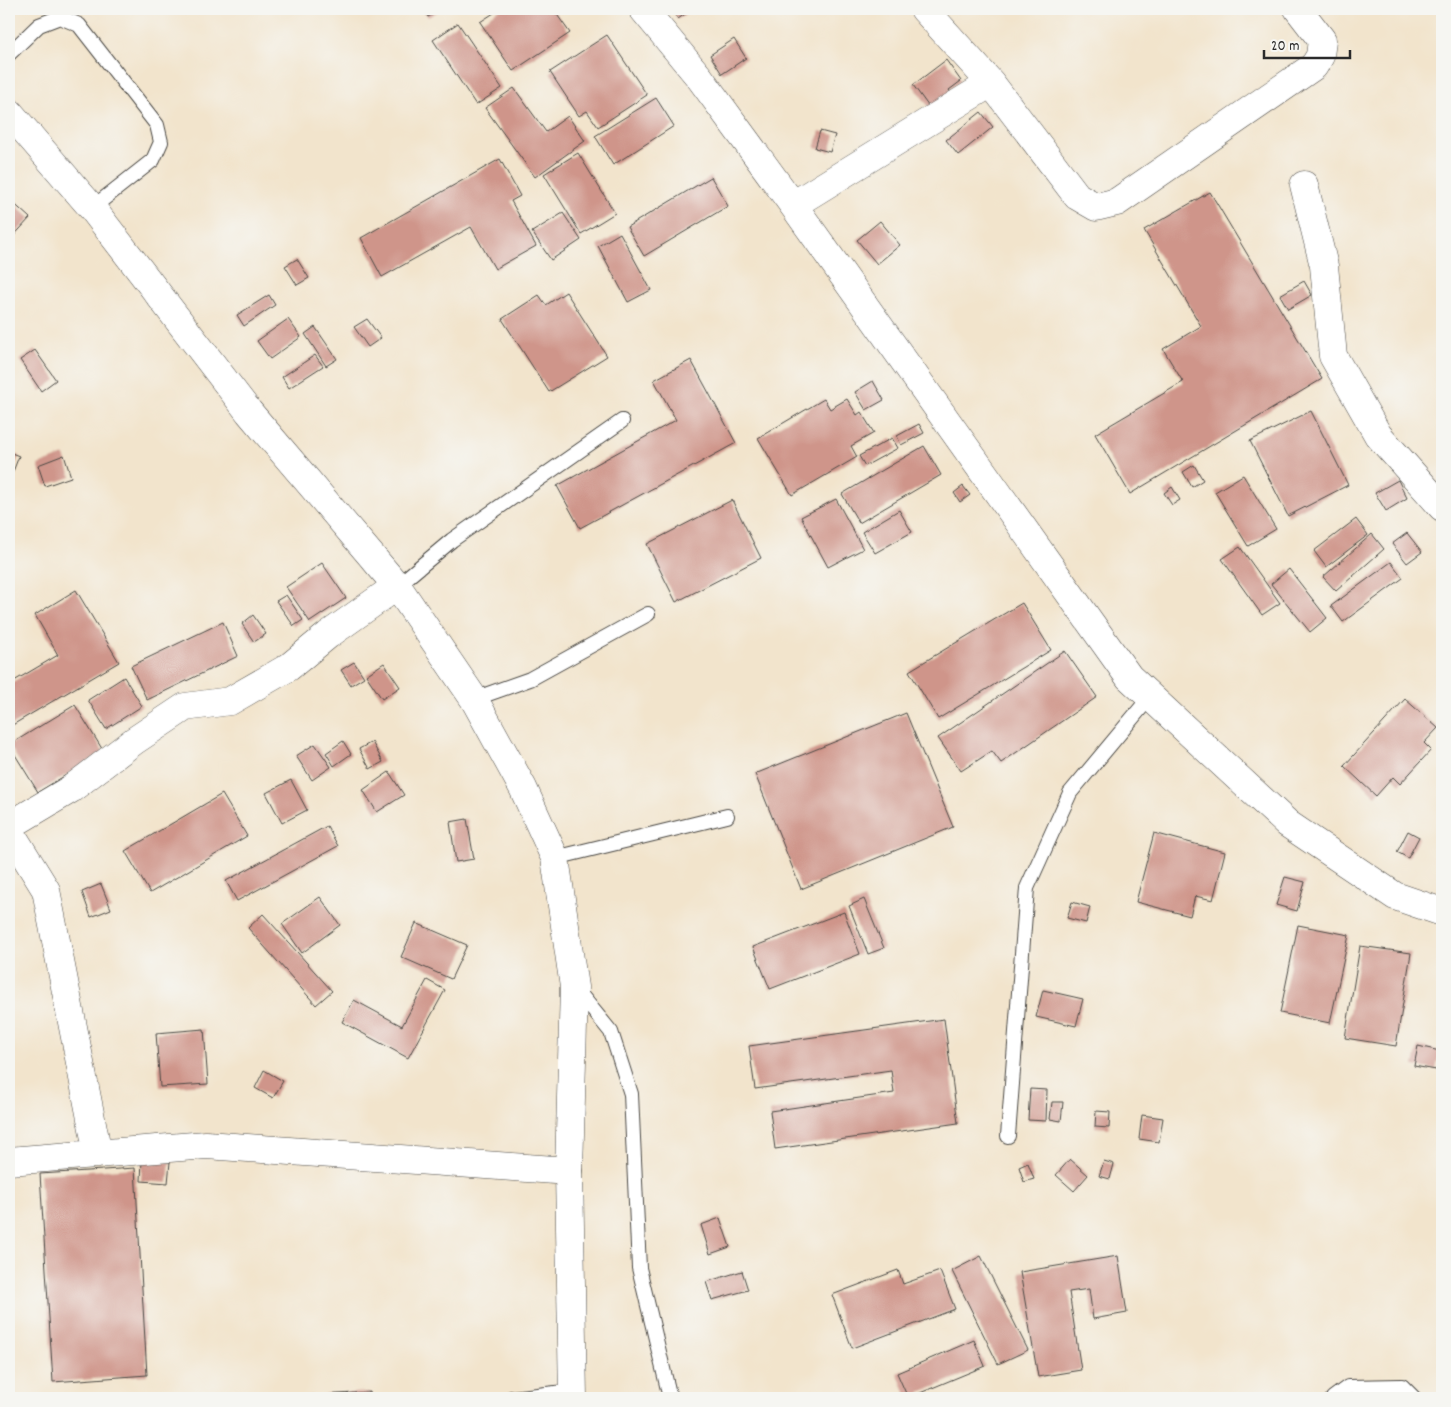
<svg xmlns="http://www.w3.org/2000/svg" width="1451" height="1407" font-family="Dekko,sans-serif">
<rect width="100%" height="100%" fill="#f6f6f2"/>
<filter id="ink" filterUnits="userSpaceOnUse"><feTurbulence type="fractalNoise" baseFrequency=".02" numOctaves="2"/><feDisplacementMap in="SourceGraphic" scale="10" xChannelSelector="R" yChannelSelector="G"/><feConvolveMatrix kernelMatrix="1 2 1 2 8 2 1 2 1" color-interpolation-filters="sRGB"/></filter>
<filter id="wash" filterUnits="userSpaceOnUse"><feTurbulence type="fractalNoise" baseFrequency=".0096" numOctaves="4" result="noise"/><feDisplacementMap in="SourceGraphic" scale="20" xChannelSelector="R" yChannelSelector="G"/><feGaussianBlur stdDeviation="1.12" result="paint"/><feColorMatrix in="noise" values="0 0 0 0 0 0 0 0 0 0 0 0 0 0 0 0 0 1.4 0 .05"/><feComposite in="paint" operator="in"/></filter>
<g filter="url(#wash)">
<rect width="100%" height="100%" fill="#f2e4cc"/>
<g id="blocks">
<path fill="#cf958a" d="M423,9H442L428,17Z
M500,9H553L570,33L513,71L480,22Z
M671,9H691V10L678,19Z
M458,23L502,88L476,105L433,40Z
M607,35L647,95L598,127L587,111L579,116L550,72Z
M734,39L746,58L722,74L710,55Z
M946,60L961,81L949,90L955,99L934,114L913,85Z
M514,88L546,132L568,116L585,141L535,177L485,108Z
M656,98L674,126L613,165L595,136Z
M981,112L993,127L958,155L946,140Z
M820,131L835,135L830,152L815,148Z
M578,153L615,213L581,234L544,174Z
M500,159L520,196L511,201L536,246L495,269L471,227L382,277L361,238Z
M711,177L728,206L644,256L627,227Z
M1210,192L1322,379L1130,494L1095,434L1183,382L1163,349L1201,326L1144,230Z
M9,199L30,218L9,241Z
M563,213L581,240L551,260L532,232Z
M880,221L900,245L877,264L857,240Z
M620,233L651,290L628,302L598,246Z
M297,259L309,278L297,285L285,266Z
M1304,281L1312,295L1288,309L1280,295Z
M566,292L607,356L549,392L502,319L539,295L546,305Z
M269,295L275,305L244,326L237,315Z
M288,319L301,337L270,359L257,341Z
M367,319L381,338L368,347L354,327Z
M315,327L337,359L326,366L305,334Z
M35,350L56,380L41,391L20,360Z
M315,355L323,366L289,388L282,377Z
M691,360L736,443L580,528L557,486L676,420L654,380Z
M873,381L884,400L866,410L855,392Z
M824,399L830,409L847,399L857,415L861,412L874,433L851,446L857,457L792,495L758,438Z
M1311,411L1348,485L1288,516L1250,441Z
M919,424L924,433L901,445L897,436Z
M892,438L898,448L865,466L859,456Z
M924,446L941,475L859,523L842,494Z
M9,452L19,456L9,482Z
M64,455L71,477L45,486L38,465Z
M1194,465L1203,480L1192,487L1183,472Z
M1243,475L1276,529L1248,546L1215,492Z
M1398,480L1407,498L1386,511L1375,493Z
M963,486L970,495L960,502L954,493Z
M1172,487L1180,500L1172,505L1164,493Z
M836,499L863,549L828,567L801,517Z
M732,500L761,558L676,602L647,544Z
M899,510L912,532L875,553L862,532Z
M1356,519L1368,535L1326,567L1314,551Z
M1407,533L1422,552L1407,563L1392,544Z
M1372,534L1384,549L1336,591L1323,577Z
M1240,547L1280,603L1262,615L1222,559Z
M1391,562L1403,578L1343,622L1331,606Z
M322,563L346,598L310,622L286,587Z
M1289,569L1327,618L1310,632L1271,584Z
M76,590L119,662L9,727V684L58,655L35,615Z
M286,595L303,620L294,626L276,601Z
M1022,603L1051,650L938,719L909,671Z
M253,615L266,634L254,642L242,624Z
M223,622L238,656L147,700L131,666Z
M1065,651L1097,697L1001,763L992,751L961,771L938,738Z
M354,662L364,677L351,685L341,670Z
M384,663L400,687L382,699L366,675Z
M124,677L142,706L106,729L88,700Z
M1405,699L1438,728L1424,743L1431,750L1400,784L1393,777L1376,796L1344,766Z
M75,705L104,752L38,792L9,745Z
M906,713L953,827L801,889L755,774Z
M343,741L351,754L334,766L326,753Z
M372,742L383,762L370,769L359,749Z
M315,744L331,767L312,780L296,756Z
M389,772L404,795L377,812L363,790Z
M291,780L307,810L282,823L266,793Z
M222,794L247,836L150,893L125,851Z
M467,819L474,859L456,862L450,822Z
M327,826L338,846L237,901L226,881Z
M1408,831L1419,837L1408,858L1397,852Z
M1154,833L1225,852L1213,900L1195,896L1190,916L1136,902Z
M1285,877L1305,882L1297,911L1276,905Z
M101,884L111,909L91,917L82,892Z
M320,897L340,925L302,953L282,924Z
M864,899L884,948L868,954L849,906Z
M1072,902L1090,907L1086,923L1067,918Z
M844,912L860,954L770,989L753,947Z
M263,914L332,991L316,1005L248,928Z
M416,923L467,945L451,979L401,957Z
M1298,925L1349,935L1330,1023L1280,1013Z
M1360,946L1411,953L1396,1046L1345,1038Z
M427,980L445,990L408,1058L342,1022L354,1000L402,1026Z
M1043,990L1083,999L1076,1026L1036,1017Z
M944,1019L958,1123L775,1149L770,1111L894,1093L891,1070L755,1089L749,1046Z
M204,1029L208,1084L160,1087L156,1033Z
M1418,1046L1440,1051L1436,1070L1414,1066Z
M264,1070L283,1081L273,1098L255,1088Z
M1030,1089L1047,1090L1046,1121L1028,1120Z
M1052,1102H1063L1061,1121L1050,1119Z
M1096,1111L1110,1112L1109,1128L1095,1127Z
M1142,1115L1163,1118L1159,1142L1139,1139Z
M1070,1159L1088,1175L1074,1191L1056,1175Z
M142,1160L170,1162L168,1183L141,1181Z
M1104,1161L1114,1164L1110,1179L1099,1176Z
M1028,1163L1034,1179L1024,1182L1019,1167Z
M135,1168L147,1375L53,1382L40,1174Z
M720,1218L730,1247L710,1254L701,1225Z
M981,1256L1028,1350L998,1364L952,1271Z
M1118,1256L1127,1313L1093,1319L1089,1289L1069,1292L1081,1370L1038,1377L1020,1272Z
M898,1270L903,1284L940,1271L955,1309L852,1348L832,1295Z
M742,1271L748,1290L712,1300L706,1282Z
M974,1340L985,1366L908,1398L897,1373Z
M370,1392L371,1398H305V1396Z"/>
</g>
</g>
<g filter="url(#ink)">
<use href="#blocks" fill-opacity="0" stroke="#494743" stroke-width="1"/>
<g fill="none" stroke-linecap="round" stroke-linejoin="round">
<g stroke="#494743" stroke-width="16">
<path id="lane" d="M9,54L39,25L60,17L79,25L157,125L161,142L153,160L92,208
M397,586L452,540L622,421
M474,699L530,679L648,614
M555,858L727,816
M576,989L611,1032L631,1094L639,1268L670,1398
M1008,1136L1027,888L1070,793L1150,697
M511,1398L573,1391
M1333,1398L1348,1387L1402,1386L1414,1398"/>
</g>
<g stroke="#494743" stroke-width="29">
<path id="street" d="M643,9L700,78L793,205L1129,677L1288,824L1395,896L1442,912
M924,9L991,83L1077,196L1096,207L1117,202L1314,66L1320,56L1322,40L1298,9
M1304,185L1324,266L1333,356L1378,435L1442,507
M793,205L991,83
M9,826L71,789L134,741L185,707L230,701L289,667L328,635L397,586
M9,830L46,890L98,1154
M9,1161L206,1145L569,1171"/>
</g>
<g stroke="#494743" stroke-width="29">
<path id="secondary" d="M9,112L92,208L249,412L397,586L474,699L523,788L555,858L574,987L569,1171L573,1398"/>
</g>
<use href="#lane" stroke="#fff" stroke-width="14"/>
<use href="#street" stroke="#fff" stroke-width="28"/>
<use href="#secondary" stroke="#fff" stroke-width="28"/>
</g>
</g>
<rect width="1451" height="1407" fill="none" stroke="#f6f6f2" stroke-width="30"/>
<path d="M1264 50v8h86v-8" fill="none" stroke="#2b2b2b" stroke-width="2.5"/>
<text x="1271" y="50" font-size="15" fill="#2b2b2b" stroke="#f6f6f2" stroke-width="4" paint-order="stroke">20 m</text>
</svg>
